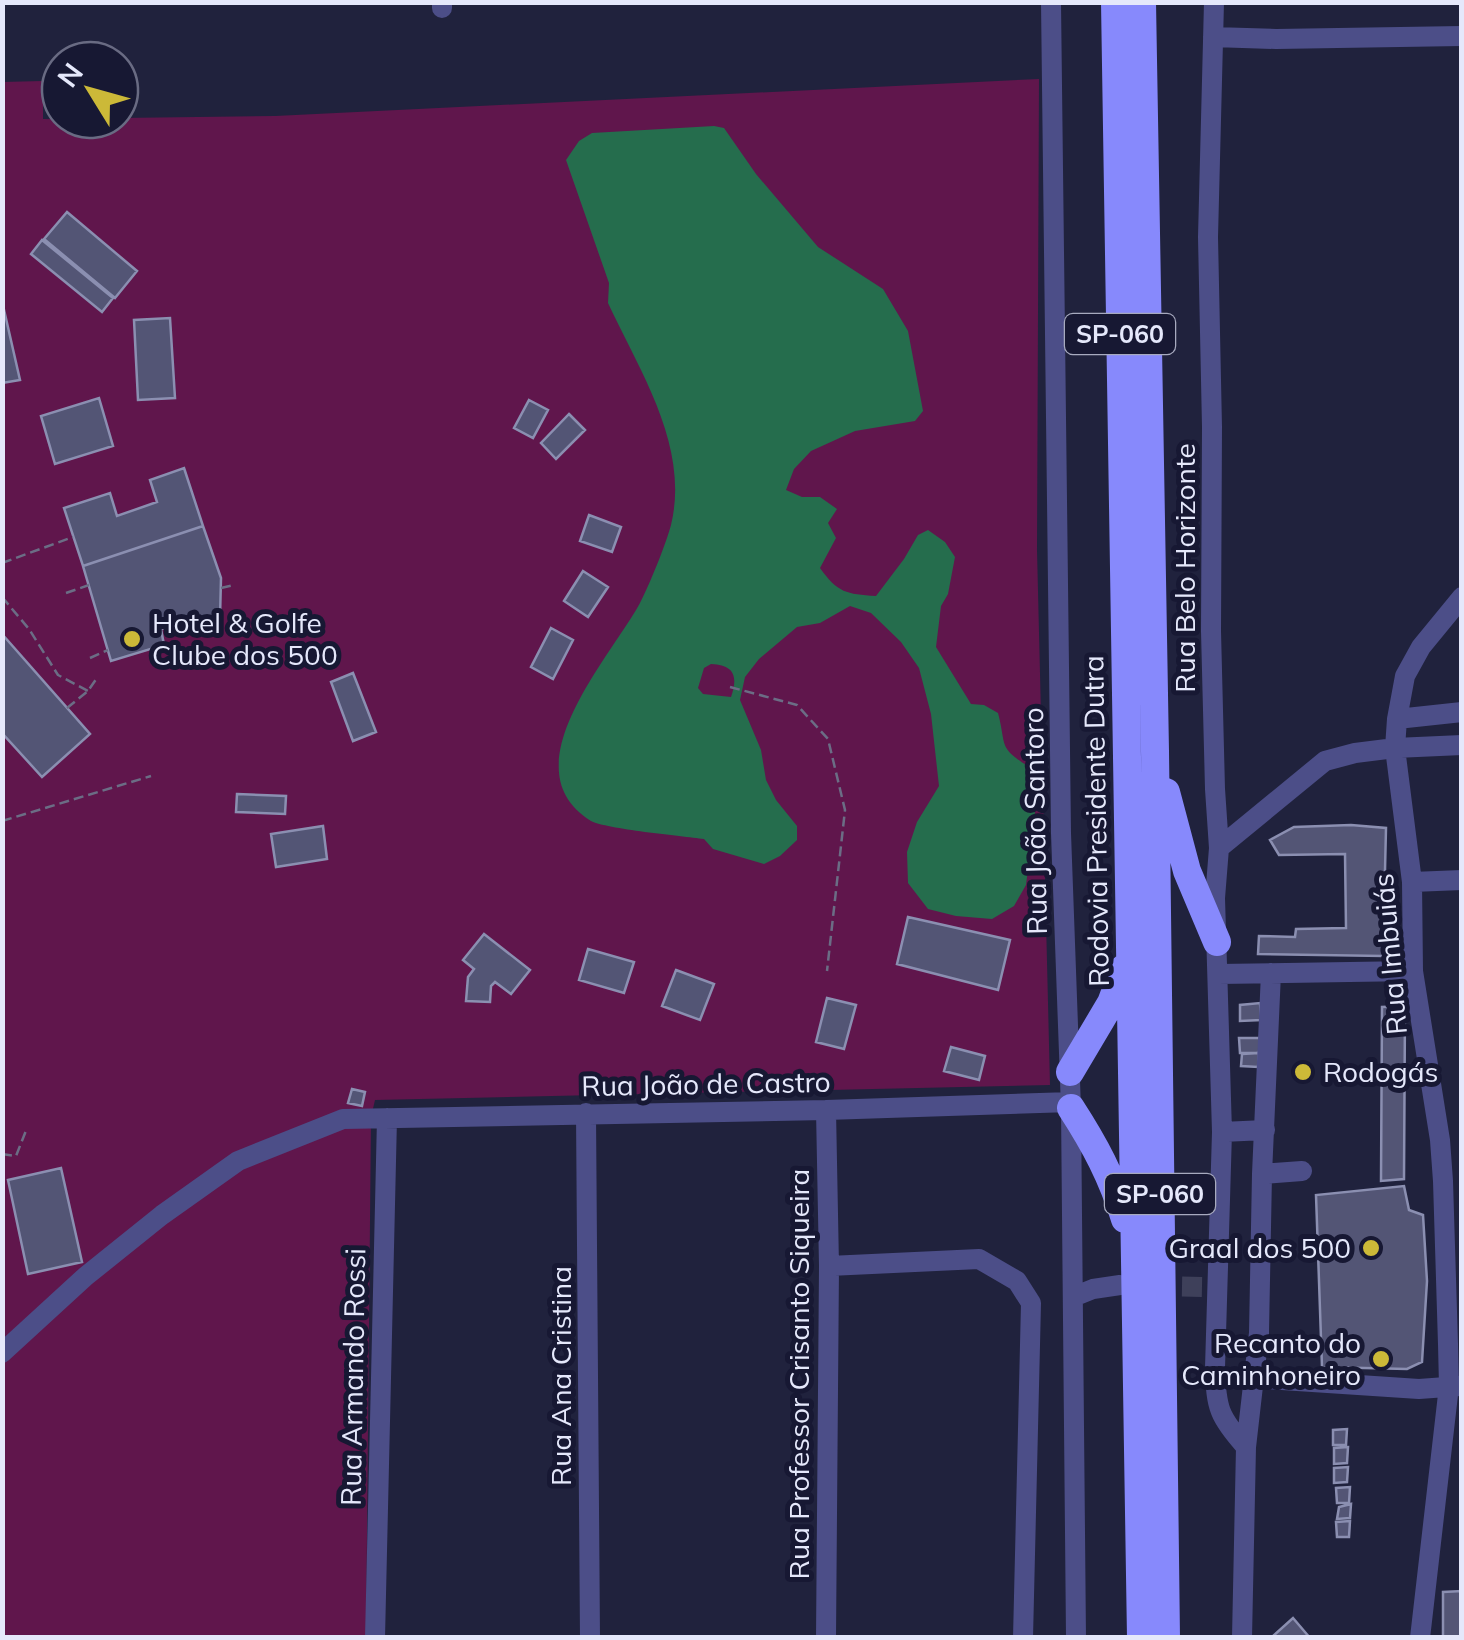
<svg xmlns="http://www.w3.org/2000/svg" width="1464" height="1640" font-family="Mulish,sans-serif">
<rect width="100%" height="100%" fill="#20223d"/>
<path fill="#60164c" d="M1039,79L1037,550L1050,1085L375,1100L371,1117L366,1637H3L2,82L43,81V119L120,120V118L275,116Z"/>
<path fill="#256d4d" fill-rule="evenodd" d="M714,126L724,128L756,174L818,247L883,289L908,331L923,411L915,421L855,431L811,451L794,469L786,490L802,497H820L837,509L828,523L836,538L820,568C838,593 846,594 876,596L904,559L918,535L928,530L945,542L955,557L948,594L941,606L936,647L971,704L984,705L998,713C1007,747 997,747 1031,768L1035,814L1026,885L1014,906L992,919L956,916L928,909L908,883L907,852L917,822L939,786L931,714L919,668L901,642L871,613L850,606L820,623L797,627L759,659L745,677L740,700L761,750L766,780L776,800L797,826V840L780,856L764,864L713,849L704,839C682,836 606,829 591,821C507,769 610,658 640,603C649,586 666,544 671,525C690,446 640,372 608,303L609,283L566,160L579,141L592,133ZM711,664C735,665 738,677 731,697L703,694L698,688L704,668Z"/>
<path fill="#535575" stroke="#8b8fb1" stroke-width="2.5" d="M67,212L137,271L115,298L44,239Z
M42,240L113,298L102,312L31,254Z
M2,301L20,380L2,383Z
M170,318L175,398L138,400L134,320Z
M99,398L113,446L55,464L41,416Z
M529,400L548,410L533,438L514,428Z
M569,414L585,430L556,459L541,443Z
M184,468L203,526L83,566L64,508L110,493L117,516L157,502L150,480Z
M589,515L621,527L612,552L580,541Z
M203,526L221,578L220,618L193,619L161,629L164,645L111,661L83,566Z
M583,571L608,587L588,617L564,601Z
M551,628L573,640L553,679L531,667Z
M2,634L90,734L42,777L2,733Z
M353,673L376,732L353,741L331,682Z
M237,794L286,796L285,814L236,812Z
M1351,825L1386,828L1383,956L1258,954L1259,936L1295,937L1296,929L1346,928L1345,854L1279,855L1270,840L1294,827Z
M323,826L327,859L276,867L271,834Z
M908,917L1010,940L998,990L897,964Z
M484,934L530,970L511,994L495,982L491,986L490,1002L466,1001L468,977L474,969L463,960Z
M588,949L634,962L624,993L579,980Z
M676,970L714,984L700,1020L662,1006Z
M827,998L856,1005L844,1049L816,1042Z
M1260,1003L1261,1020L1240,1021V1005Z
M1405,1006L1404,1179L1381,1181L1382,1007Z
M1239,1038H1260L1259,1053H1240Z
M951,1047L985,1056L979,1080L944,1071Z
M1259,1053L1258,1067L1241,1066L1242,1054Z
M352,1089L365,1092L362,1106L348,1103Z
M61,1168L82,1262L28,1274L8,1180Z
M1404,1186L1409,1210L1423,1215L1427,1281L1422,1362L1407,1369L1322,1367L1316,1195Z
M1347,1429L1346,1445H1333V1430Z
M1348,1447L1347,1463L1334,1464V1448Z
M1348,1467L1347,1482L1334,1483V1468Z
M1350,1487L1349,1503H1337L1336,1488Z
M1351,1504L1350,1518L1337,1519L1339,1507Z
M1350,1521L1349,1537H1337L1336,1522Z
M1462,1591V1638H1443V1592Z
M1293,1618L1310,1638H1274L1273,1636Z"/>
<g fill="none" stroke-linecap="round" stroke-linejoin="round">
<path stroke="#3e405a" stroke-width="20" stroke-dasharray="20 10" stroke-linecap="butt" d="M1152,1286L1209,1287"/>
<path stroke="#6b6d85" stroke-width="2.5" stroke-dasharray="10 5" stroke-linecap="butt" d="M2,563L73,537
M221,588L234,585
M66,593L89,585
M2,597L29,629L58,675L88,691
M90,658L108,650
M730,687L797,705L828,739L845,810L827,971
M67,708L88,691L97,678
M2,821L151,776
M2,1154L16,1156L27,1128"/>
<path stroke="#4c4e88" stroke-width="20" d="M442,2V8
M1051,2L1061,833L1071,1108L1076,1638
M1214,2L1208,237L1212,427L1211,631L1215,789L1219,848L1215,898L1222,1132L1215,1368C1216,1408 1219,1417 1246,1447
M1213,37L1276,39L1462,36
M1397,719L1462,712
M1219,848L1325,761L1355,753L1395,748L1462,745
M1412,882L1462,880
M1218,974L1413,971
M586,1113L590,1638
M1222,1132L1265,1130
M1262,1174L1302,1171
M829,1266L979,1259L1017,1281L1031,1303L1023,1638
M1073,1297L1093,1289L1120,1285
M2,1353L86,1276L162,1215L238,1161L343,1119L826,1110L1071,1102
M1253,1378L1419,1389L1460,1386
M375,1638L387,1118
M826,1638L829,1266L826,1110
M1242,1638L1246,1447L1259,1333L1262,1174L1271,973
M1420,1638L1449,1386L1448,1344L1443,1181L1440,1140L1413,971L1412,882L1395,748L1397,719L1405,676L1421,647L1462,597"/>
<path stroke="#8789fc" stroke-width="28" d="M1115,2L1141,1638
M1142,2L1155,751L1166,1638
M1166,792L1187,871L1217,942
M1070,1072L1111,1003L1124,968
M1071,1108C1095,1145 1112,1177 1125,1219"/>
</g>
<g fill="#ccb938" stroke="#171833" stroke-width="4">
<circle cx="132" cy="639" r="10"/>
<circle cx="1303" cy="1072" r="10"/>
<circle cx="1371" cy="1248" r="10"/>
<circle cx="1381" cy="1359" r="10"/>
</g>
<g text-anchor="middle" stroke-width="10" stroke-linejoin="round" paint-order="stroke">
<g fill="#171833" stroke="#a7aabf" stroke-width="2.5">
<rect x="1065" y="314" width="110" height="40" rx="8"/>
<rect x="1105" y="1174" width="110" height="40" rx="8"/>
</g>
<g font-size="25" font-weight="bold" fill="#e5e8fb">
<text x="1120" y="343">SP-060</text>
<text x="1160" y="1203">SP-060</text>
</g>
<g font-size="28" fill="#e5e8fb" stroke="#171833">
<text transform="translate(1185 568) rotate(-90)" y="10">Rua Belo Horizonte</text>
<text transform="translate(1035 821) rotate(-91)" y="10">Rua João Santoro</text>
<text transform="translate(1096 821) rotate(-91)" y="10">Rodovia Presidente Dutra</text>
<text transform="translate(1390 954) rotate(-95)" y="10">Rua Imbuiás</text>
<text transform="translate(706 1084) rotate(-1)" y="10">Rua João de Castro</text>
<text transform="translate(799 1374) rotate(-90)" y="10">Rua Professor Crisanto Siqueira</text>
<text transform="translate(561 1376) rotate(-90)" y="10">Rua Ana Cristina</text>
<text transform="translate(353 1377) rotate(-89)" y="10">Rua Armando Rossi</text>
</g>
<g font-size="28" fill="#e5e8fb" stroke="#171833" text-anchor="start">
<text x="152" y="633">Hotel &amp; Golfe<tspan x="152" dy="32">Clube dos 500</tspan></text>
<text x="1323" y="1082">Rodogás</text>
<text x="1351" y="1258" text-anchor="end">Graal dos 500</text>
<text x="1361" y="1353" text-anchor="end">Recanto do<tspan x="1361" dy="32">Caminhoneiro</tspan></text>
</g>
</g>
<rect width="1464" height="1640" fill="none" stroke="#e5e8fb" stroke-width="10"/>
<g transform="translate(90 90) rotate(307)"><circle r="48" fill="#171833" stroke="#696b83" stroke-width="2.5"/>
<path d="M0-8L18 38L0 25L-18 38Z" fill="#ccb938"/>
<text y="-15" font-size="28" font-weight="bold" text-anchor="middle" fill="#e5e8fb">N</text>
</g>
</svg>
